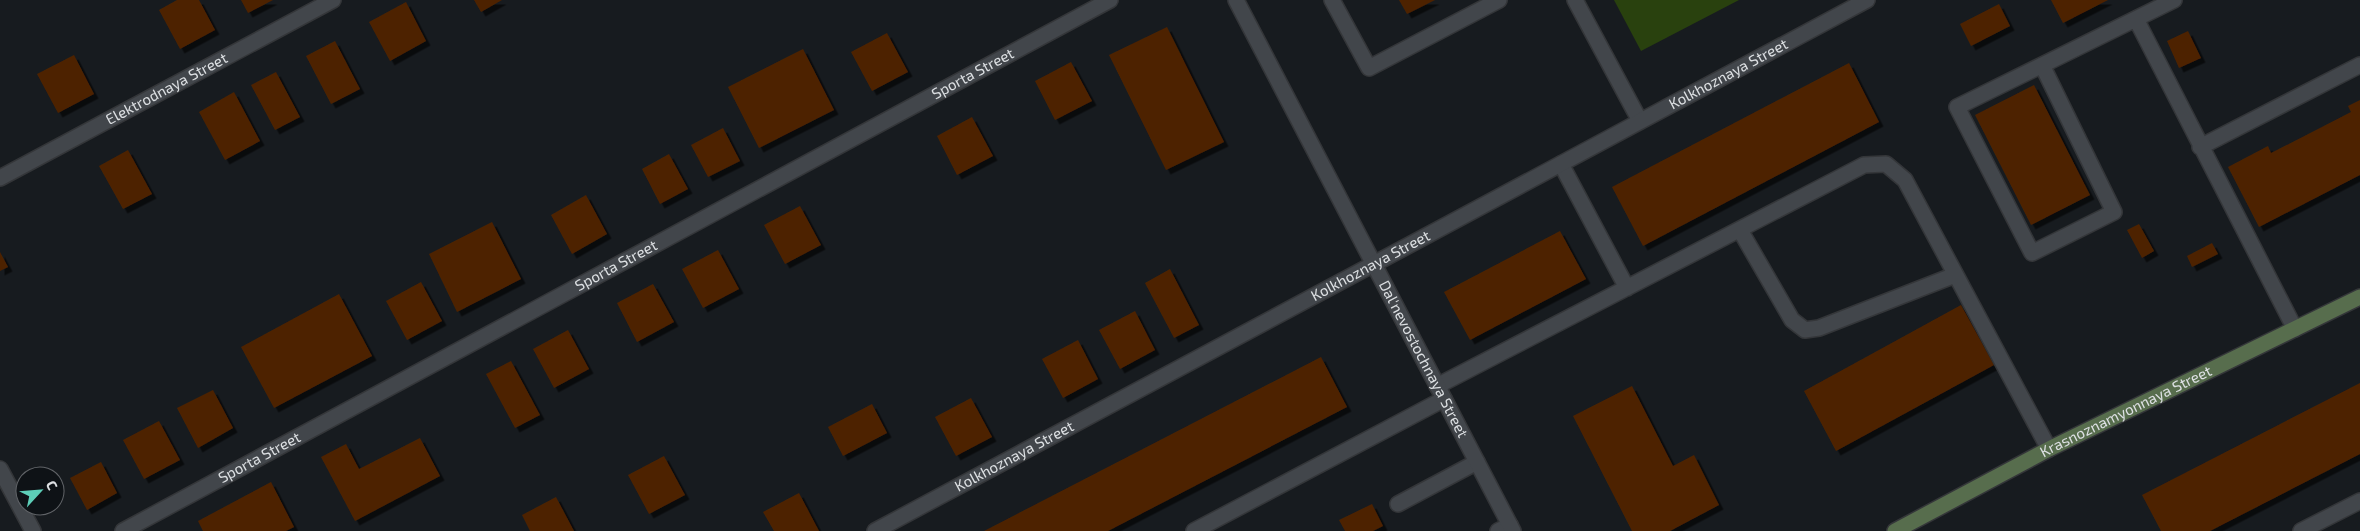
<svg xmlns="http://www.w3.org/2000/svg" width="2360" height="531" font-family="'Exo 2',sans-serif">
<defs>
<filter id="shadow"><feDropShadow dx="4.5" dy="4.5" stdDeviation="0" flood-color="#0009"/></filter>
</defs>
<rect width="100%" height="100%" fill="#171b1f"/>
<path fill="#29410e" d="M1614,0H1739L1641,51Z"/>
<path fill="#4d2303" filter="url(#shadow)" d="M177,0H199L215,30L180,49L159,10Z
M241,0H273L248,13Z
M474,0H502L481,12Z
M1399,0H1435L1407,14Z
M2051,0H2108L2063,23Z
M406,2L426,41L390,61L369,22Z
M1999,4L2010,26L1971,46L1960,24Z
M1167,27L1224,142L1166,170L1109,55Z
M2188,31L2201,58L2179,68L2167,41Z
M887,33L908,72L872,91L851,52Z
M335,41L360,89L331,104L306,56Z
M803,49L834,110L759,148L728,87Z
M74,55L94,94L58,113L37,74Z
M1071,62L1092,101L1055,120L1035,81Z
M1849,63L1879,122L1643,246L1612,187Z
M276,72L300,117L275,130L251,85Z
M2034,85L2090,195L2031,225L1975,115Z
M234,92L260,141L225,160L199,112Z
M2360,100V175L2259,227L2228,167L2268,146L2271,153L2351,112L2348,106Z
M972,117L993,156L957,175L937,136Z
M723,128L740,161L708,177L691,145Z
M128,150L152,194L123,209L99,166Z
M669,154L688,189L660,204L642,169Z
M586,195L607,234L572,254L551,215Z
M800,206L821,245L785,264L764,225Z
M492,222L521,279L457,312L429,254Z
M2139,224L2154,251L2142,258L2127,230Z
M1560,231L1586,279L1470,340L1444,292Z
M2212,243L2218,254L2192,267L2187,256Z
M718,250L739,289L703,308L682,269Z
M0,252L8,267L0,271Z
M1170,269L1199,325L1174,338L1145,283Z
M421,282L442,321L407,340L386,301Z
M653,284L674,322L637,342L617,303Z
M339,294L372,356L274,408L241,347Z
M1961,305L1994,365L1836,451L1804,391Z
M1135,311L1155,350L1120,369L1099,330Z
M568,330L589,369L554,388L533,349Z
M1078,340L1098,379L1063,398L1042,359Z
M1321,357L1347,407L1108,531H984Z
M511,361L540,415L515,428L486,374Z
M2360,383V454L2210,531H2161L2142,495Z
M1632,386L1673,466L1694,455L1719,505L1670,531H1632L1573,416Z
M213,390L233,428L198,448L177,408Z
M971,398L992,437L956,456L935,417Z
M872,404L887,433L843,456L828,427Z
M159,421L180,460L144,479L123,440Z
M420,438L440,476L355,521L321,457L346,444L359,469Z
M664,456L685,495L649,514L628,475Z
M101,462L117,493L87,510L70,478Z
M271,482L294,527L286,531H203L198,521Z
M799,493L819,531H774L763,512Z
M556,497L574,531H530L522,515Z
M1372,504L1383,526L1373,531H1345L1339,520Z"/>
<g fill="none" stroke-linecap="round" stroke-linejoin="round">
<g stroke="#343639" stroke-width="18">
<path id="lane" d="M1332,0L1369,68L1499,0
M1575,0L1640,121
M2136,19L2295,329
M2042,65L2114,212L2032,253L1957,107L2174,0
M2200,147L2360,65
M1561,164L1627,288
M1740,230L1792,320L1805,330L1819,328L1955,275
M1437,386L1864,165L1886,164L1905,180L2049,449
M1398,504L1477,462
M1194,531L1444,399
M1498,531L1510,525
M2301,531L2360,501"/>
</g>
<g stroke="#343639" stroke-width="18">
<g id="street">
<path id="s1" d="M1236,0L1513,531"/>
<path id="s2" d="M0,178L333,0"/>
<path d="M0,469L33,531"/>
<path id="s3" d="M123,531L1110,0"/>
<path id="s4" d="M875,531L1867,0"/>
</g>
</g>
<g stroke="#343639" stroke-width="18">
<g id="secondary">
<path id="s5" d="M1895,531L2049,449L2360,297"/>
</g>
</g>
<use href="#lane" stroke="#42464b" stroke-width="15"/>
<use href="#street" stroke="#42464b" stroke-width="15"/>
<use href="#secondary" stroke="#576d4d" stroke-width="15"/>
</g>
<g text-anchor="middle" stroke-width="4" stroke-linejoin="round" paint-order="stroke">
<g font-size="15" fill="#dde0e3" stroke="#0e1216">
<text dy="5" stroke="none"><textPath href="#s3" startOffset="965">Sporta Street</textPath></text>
<text dy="5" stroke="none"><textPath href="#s4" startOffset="968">Kolkhoznaya Street</textPath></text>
<text dy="5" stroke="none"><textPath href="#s2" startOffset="189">Elektrodnaya Street</textPath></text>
<text dy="5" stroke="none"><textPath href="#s3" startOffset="560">Sporta Street</textPath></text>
<text dy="5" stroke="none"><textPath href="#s4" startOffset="562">Kolkhoznaya Street</textPath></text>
<text dy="5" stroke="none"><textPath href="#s1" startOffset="405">Dal'nevostochnaya Street</textPath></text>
<text dy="5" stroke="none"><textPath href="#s5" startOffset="260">Krasnoznamyonnaya Street</textPath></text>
<text dy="5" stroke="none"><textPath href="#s3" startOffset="155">Sporta Street</textPath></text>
<text dy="5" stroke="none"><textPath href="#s4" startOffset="158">Kolkhoznaya Street</textPath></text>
</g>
</g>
<g transform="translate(40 491) rotate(64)"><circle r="24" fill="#0e1216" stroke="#616468"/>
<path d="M0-4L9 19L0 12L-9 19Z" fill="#5dceb8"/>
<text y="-8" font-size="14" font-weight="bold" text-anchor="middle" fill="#dde0e3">С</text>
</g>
</svg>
